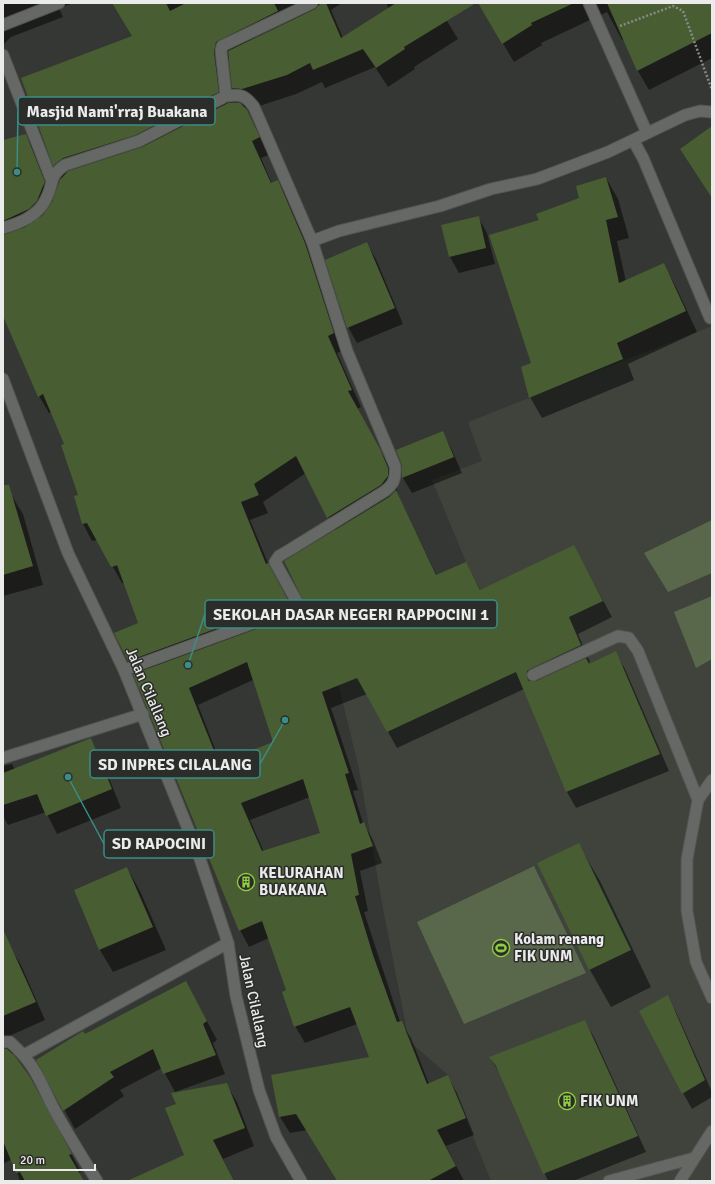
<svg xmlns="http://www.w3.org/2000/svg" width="715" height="1184" font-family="Signika,sans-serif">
<rect width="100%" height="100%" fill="#353734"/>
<path fill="#3f433c" d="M712,326V1181H491L448,1075L409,1041L383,909L359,769L335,670L328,623L466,562L432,480L482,461L468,422Z"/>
<path fill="#59674b" d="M712,520V573L668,592L644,553Z
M712,596V659L696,668L674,612Z
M534,866L586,973L464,1024L417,922Z"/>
<path fill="#0007" fill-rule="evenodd" d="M3,3H73L59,8L63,17L11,37L4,44Z
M113,3H342L331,10L343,38L389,9L386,3H436L458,39L414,67L415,69L388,87L375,67L325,88L322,82L296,94L253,108L244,107L233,88L230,59L227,60L224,71L228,104L245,108L255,126L269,155L261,158L272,184L278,181L288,199L315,262L343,351L337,353L361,407L357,409L390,468L397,486V493L437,576L466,563L481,591L583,563L612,617L578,634L590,662L588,663L589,665L615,653L625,669L669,771L576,808L567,792L524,689L397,748L367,694L331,708L358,790L353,791L363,823L373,840L382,863L360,871L368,911L364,912L400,1022H401L411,1038L429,1084L448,1077L457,1093L474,1135L446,1146L464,1181H337L307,1130L290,1133L280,1117L272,1076L370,1058L357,1024L305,1043L295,1026L287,991L269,938L249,947L240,930L136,674L128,661L139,623L124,583H122L113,567L122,564L98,540L92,541L83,524L79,496L66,445L52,412L49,413L39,396L3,310V141L25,135L38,156L54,199L62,179L54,165L22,79L134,37ZM306,473L336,531L301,612L296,616L270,568L250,520L268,513L263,502ZM253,680L274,742L221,764L198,705ZM310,797L321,834L264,852L250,820Z
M479,3H712V58L649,90L638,71L624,39L622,40L607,12L541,43L542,45L514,62Z
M606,178L618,199L629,238L617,241L626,282L663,264L675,285L697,332L628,364L634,380L542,418L530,397L540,221L580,199Z
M478,217L487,233L495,264L459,273L450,257L442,226Z
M367,244L376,259L403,324L357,343L348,327Z
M442,432L451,448L462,473L412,493L403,478V465Z
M12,496L23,514L43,585L3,596V499Z
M90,740L101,758L121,808L57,834L46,812L8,825L3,816V766L12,764L15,770Z
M578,844L600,881L651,987L611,1007L590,970L538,864Z
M127,868L140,891L166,950L113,972L100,950L75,891Z
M10,947L21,965L45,1020L7,1037L15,1053L12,1055L40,1096L81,1172L79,1173L83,1181H20L12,1159L3,1164V950Z
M186,982L217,1040L213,1043L225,1074L175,1092L162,1068L120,1090L124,1096L75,1129L38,1061Z
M667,997L676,1012L712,1092V1097L692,1109L683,1093Z
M585,1022L594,1037L646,1152L573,1181H548L502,1076L490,1058Z
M226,1084L237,1102L254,1146L223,1159L234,1181H133L185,1156Z"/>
<path fill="#485d32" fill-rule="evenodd" d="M112,3H166L170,11L186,3H274L278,11L216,42L214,52L219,92L136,135L63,158L53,166L21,78L132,36Z
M321,3H326L341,38L396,3H476L404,47L405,49L376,68L363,49L313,70L310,63L287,75L242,89L232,88L228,51L315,9Z
M478,3H574L531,23L532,25L502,44Z
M607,3H712V33L637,71Z
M228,103H240L247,110L260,137L252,141L271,183L278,180L305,243L334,333L328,336L352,390L348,391L380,449L388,468V476L381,485L327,518L296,456L254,484L259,495L241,502L266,564L268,563L289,602L128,661L114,633L138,623L117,565L111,567L87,523L82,524L74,496L78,495L61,445L64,444L43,394L38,397L3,316V235L25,227L43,215L52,202L60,180L68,171L142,147Z
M712,126V198L680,149Z
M26,134L45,182L43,186L37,201L29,209L3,221V140Z
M606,177L618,217L606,220L619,283L664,263L686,311L617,343L623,359L529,398L521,367L531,363L489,235L539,220L536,214L579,198L576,186Z
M479,216L486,248L449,257L441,225Z
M367,242L395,308L347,328L325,260Z
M443,431L454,457L402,478V465L396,450Z
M3,485H9L33,566L3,575Z
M396,490L436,575L466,562L480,590L574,545L603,601L569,617L581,645L530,669L527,671V678L529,681H536L586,658L589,664L616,651L660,754L566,792L516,672L387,732L357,678L322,692L349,773L345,774L360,824L364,822L373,846L351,854L359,895L355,896L373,955L397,1022L402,1021L427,1084L448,1075L466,1118L437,1130L456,1166L428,1181H337L296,1114L279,1117L271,1075L369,1057L350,1007L294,1027L282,992L286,990L262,921L239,931L133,674L297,614L300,611L304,602L284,561L389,497ZM247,662L273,742L219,763L189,688ZM303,779L320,833L262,851L241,803Z
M91,738L112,789L46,816L37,794L3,805V773Z
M579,843L631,950L589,970L537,863Z
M127,867L153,927L99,950L74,890Z
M3,929L36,1002L3,1016Z
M186,981L207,1021L203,1024L216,1055L163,1074L153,1049L110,1072L114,1077L63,1111L36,1060L83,1031L85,1034Z
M668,995L705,1080L682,1094L639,1011Z
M585,1020L638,1136L543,1174L496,1066L489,1057Z
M3,1049H7L14,1055L30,1077L72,1154L69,1155L84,1181H25L20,1172L16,1173L3,1141Z
M227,1083L245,1128L213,1140L234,1181H127L184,1155L165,1108L176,1104L171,1093Z"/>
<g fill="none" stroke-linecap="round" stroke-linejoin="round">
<g stroke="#525352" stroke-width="13">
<path id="minor" d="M589,3L647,133
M3,25L59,3
M3,55L51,179
M226,96L221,51L222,46L312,3
M633,140L643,158L710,318
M3,228C20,223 38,216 46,199C55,182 47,178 65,165L139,141L226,96C241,94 245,95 254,107L312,241L347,351L395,466C396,478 394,484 385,491L291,549L279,556L275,562L297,602L294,608L124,670
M312,241L339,231L440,206L491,189L537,179L608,152L685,115L700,111L712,112
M533,675L618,636L629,638L638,651L698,800
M3,758L143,714
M712,780L698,800L687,859V911L696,962L712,998
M3,1042H10C36,1065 39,1080 54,1109C67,1133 82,1157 97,1181
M24,1055L228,943
M609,1181L694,1158
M680,1181L712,1131"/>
</g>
<g stroke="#525352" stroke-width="13">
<path id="tertiary" d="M3,379L68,553L124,670L199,856L228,943L236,996L259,1090L276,1137L301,1181"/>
</g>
<path stroke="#888a88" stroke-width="2.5" stroke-dasharray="2 2" stroke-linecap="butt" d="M620,26L673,6L683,11L712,90"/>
<use href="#minor" stroke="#666865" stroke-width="11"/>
<use href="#tertiary" stroke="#666865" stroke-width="11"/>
</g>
<defs>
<g id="building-ring" transform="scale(0.9)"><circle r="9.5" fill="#2b2d2a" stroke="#8fcd41" stroke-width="1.5"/><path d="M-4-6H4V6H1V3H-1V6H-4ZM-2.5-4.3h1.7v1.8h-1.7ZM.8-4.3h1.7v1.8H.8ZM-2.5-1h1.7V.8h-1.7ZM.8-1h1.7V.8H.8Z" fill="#8fcd41"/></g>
<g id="stadium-ring" transform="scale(0.9)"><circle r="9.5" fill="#2b2d2a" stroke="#8fcd41" stroke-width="1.5"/><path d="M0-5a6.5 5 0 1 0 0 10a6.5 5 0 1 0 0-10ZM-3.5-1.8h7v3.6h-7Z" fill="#8fcd41"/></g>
</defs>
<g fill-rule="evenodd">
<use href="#building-ring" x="246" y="882"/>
<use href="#stadium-ring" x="501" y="948"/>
<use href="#building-ring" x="567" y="1101"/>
</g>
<g text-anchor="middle" stroke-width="3" stroke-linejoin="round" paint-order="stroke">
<g font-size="15" fill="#eaebea" stroke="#2b2d2a">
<text transform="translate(149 692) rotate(67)" y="5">Jalan Cilallang</text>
<text transform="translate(254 1001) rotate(78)" y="5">Jalan Cilallang</text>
</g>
<g font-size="15" font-weight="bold" fill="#eaebea" stroke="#2b2d2a" text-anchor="start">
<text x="259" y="878">KELURAHAN<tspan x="259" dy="17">BUAKANA</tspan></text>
<text x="514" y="944">Kolam renang<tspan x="514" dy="17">FIK UNM</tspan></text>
<text x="580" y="1106">FIK UNM</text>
</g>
</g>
<path fill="none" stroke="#3b8d87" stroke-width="1.5" d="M17 172L18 111M188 665L205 614M285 720L260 764M68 777L104 844"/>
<g fill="#3b8d87" stroke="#2b2d2a" stroke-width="1.5">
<circle cx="17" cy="172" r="4"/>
<circle cx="188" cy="665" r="4"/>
<circle cx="285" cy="720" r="4"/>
<circle cx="68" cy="777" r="4"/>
</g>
<g fill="#2b2d2a" stroke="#3b8d87" stroke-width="1.5">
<rect x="18" y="97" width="197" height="28" rx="4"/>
<rect x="205" y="600" width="292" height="28" rx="4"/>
<rect x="90" y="750" width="170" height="28" rx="4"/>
<rect x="104" y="830" width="110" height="28" rx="4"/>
</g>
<g font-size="16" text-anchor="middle" font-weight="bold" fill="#eaebea">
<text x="117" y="117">Masjid Nami'rraj Buakana</text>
<text x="351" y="620">SEKOLAH DASAR NEGERI RAPPOCINI 1</text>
<text x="175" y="770">SD INPRES CILALANG</text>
<text x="159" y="849">SD RAPOCINI</text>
</g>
<rect width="715" height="1184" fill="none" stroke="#eaebea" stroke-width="8"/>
<path d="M14 1164v6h81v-6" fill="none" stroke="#eaebea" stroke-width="2"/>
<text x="20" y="1164" font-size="12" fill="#eaebea" stroke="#2b2d2a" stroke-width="3" paint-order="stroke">20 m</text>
</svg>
